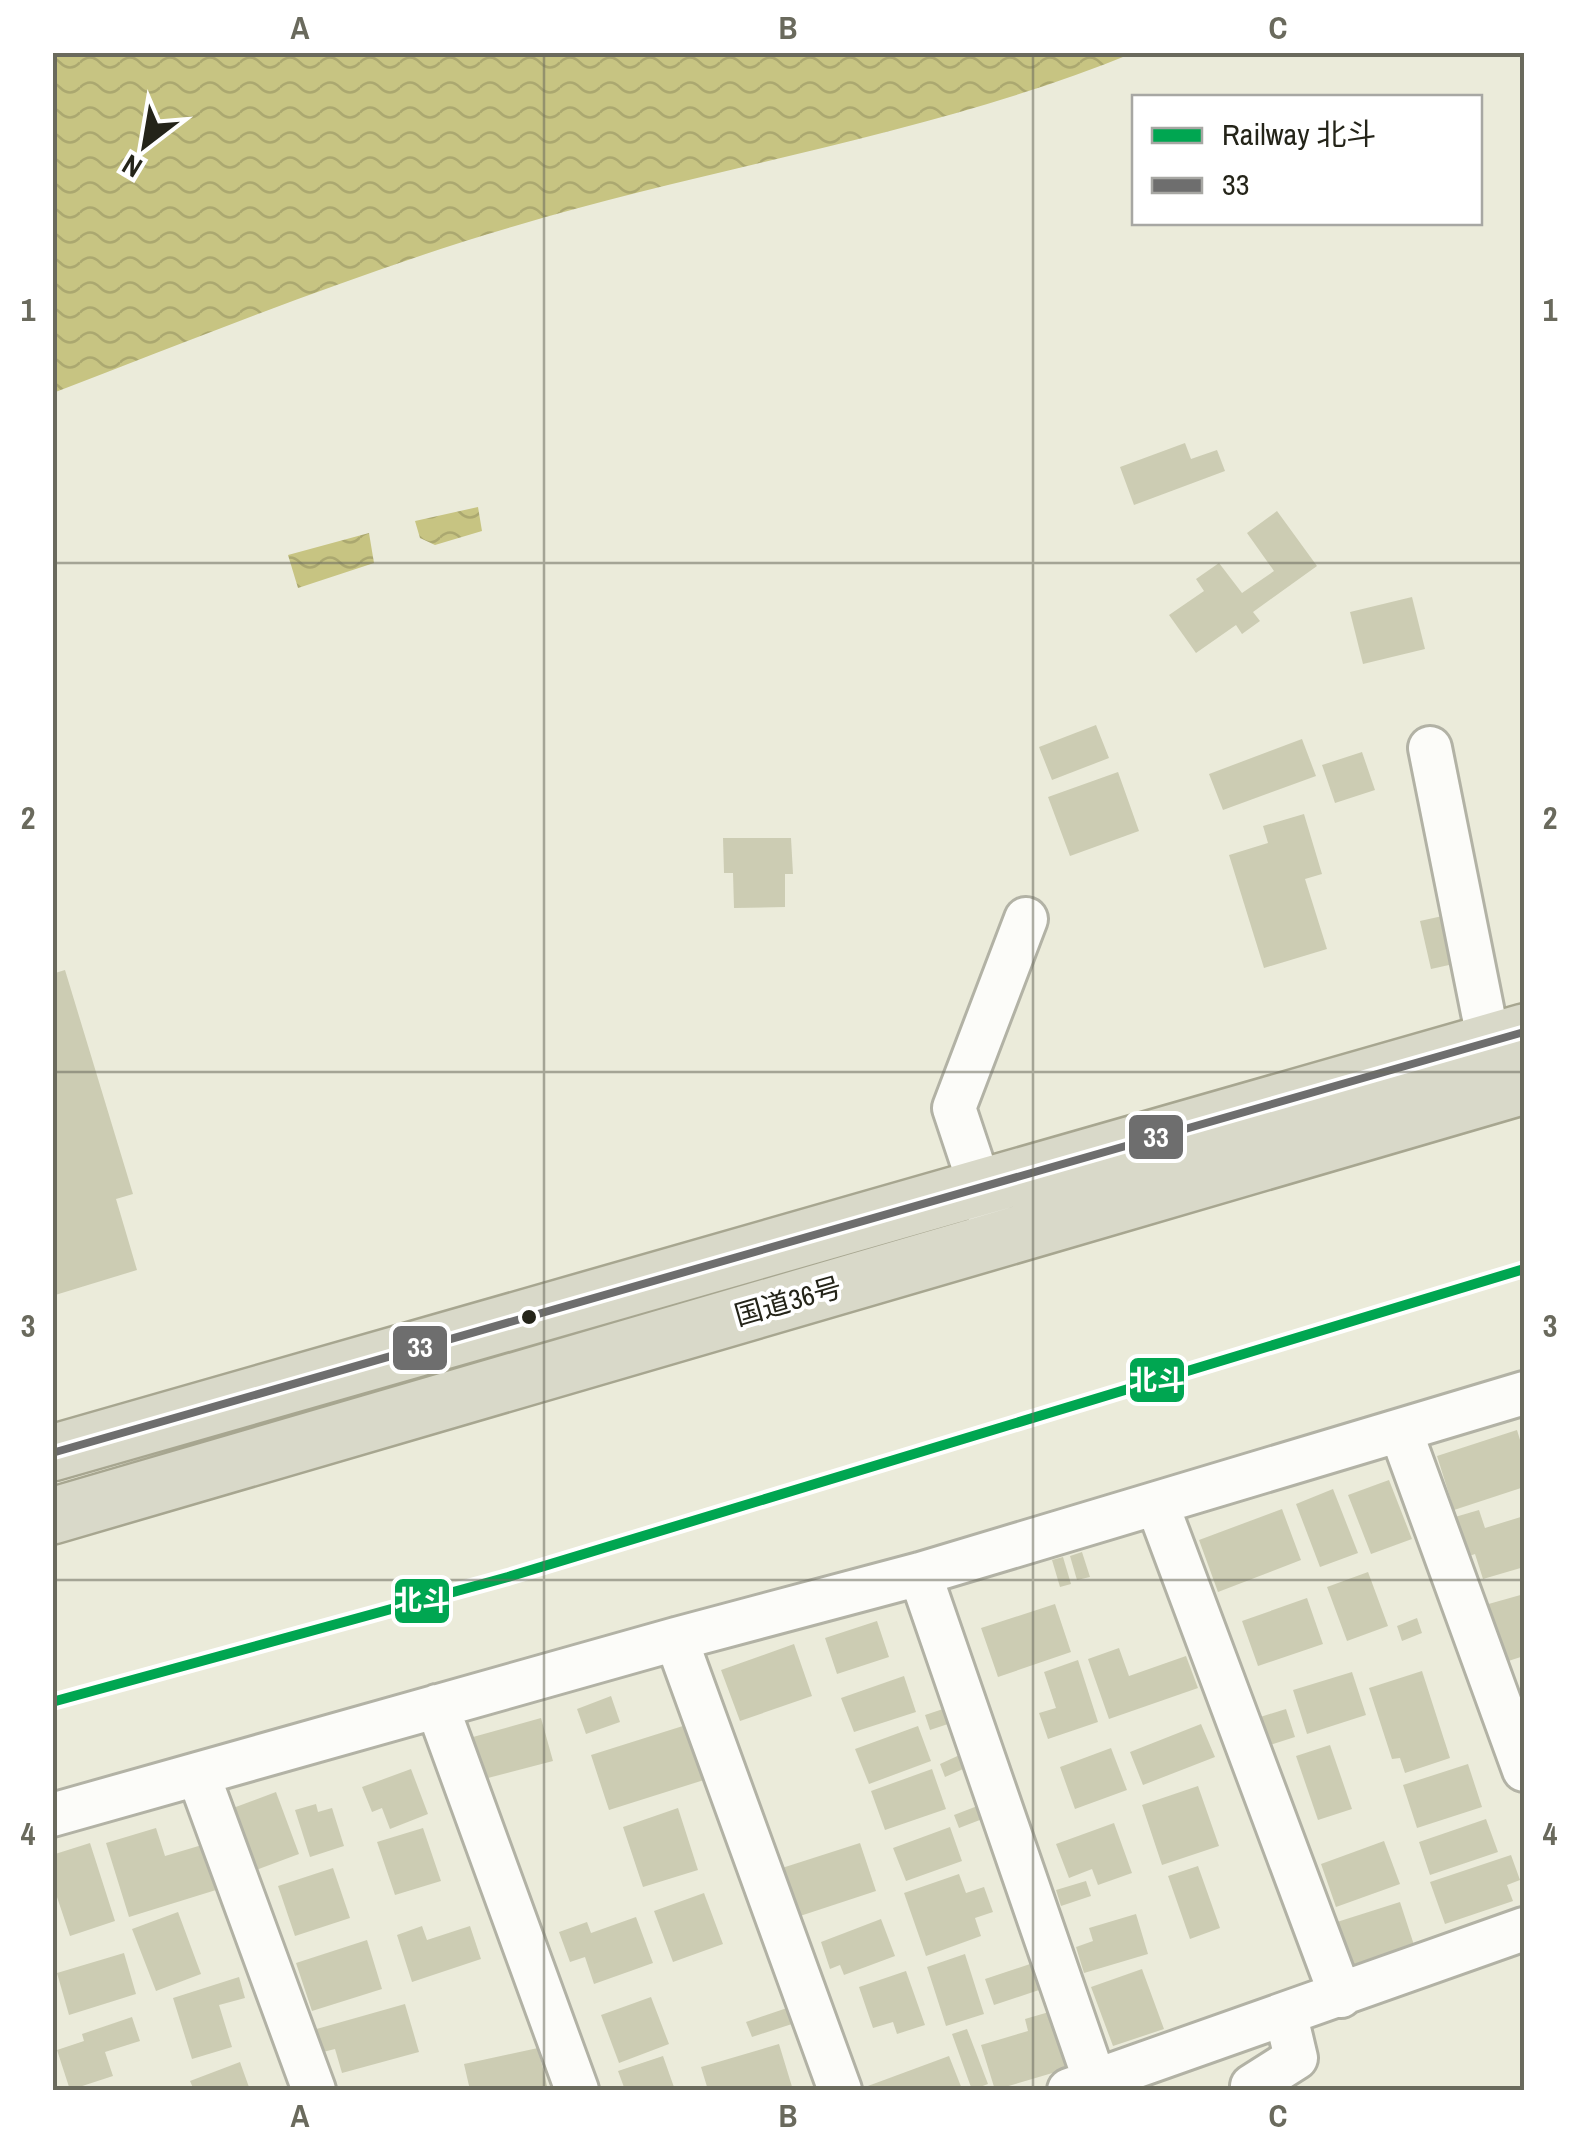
<svg xmlns="http://www.w3.org/2000/svg" width="1577" height="2143" font-family="'Archivo Narrow','Noto Sans JP',sans-serif">
<defs>
<pattern id="water-waves" width="16" height="10" patternUnits="userSpaceOnUse" patternTransform="scale(2.5)"><rect width="16" height="10" fill="#c7c482"/><path d="M0 5q4-4 8 0t8 0" fill="none" stroke="#aba870"/></pattern>
</defs>
<rect width="100%" height="100%" fill="#ebebda"/>
<path fill="url(#water-waves)" d="M53,52H1133V53C935,134 719,165 515,226C358,272 205,335 53,393Z
M478,507L482,531L435,545L420,538L415,521Z
M369,533L374,563L298,588L288,555Z"/>
<path fill="#ccccb3" d="M1185,443L1191,459L1217,450L1225,471L1134,505L1120,467Z
M1277,511L1317,566L1253,612L1260,621L1242,634L1236,625L1196,653L1169,615L1204,591L1196,579L1219,563L1242,593L1274,571L1247,533Z
M1412,597L1425,649L1363,664L1350,612Z
M1096,725L1109,758L1052,780L1039,747Z
M1302,739L1316,776L1223,810L1209,774Z
M1362,752L1375,790L1335,803L1322,765Z
M1118,772L1139,831L1070,856L1048,797Z
M1304,814L1322,874L1305,879L1327,949L1264,968L1229,855L1268,843L1263,826Z
M723,838H791L793,874H785V907L734,908L733,873H724Z
M1447,915L1458,963L1431,969L1420,921Z
M65,970L133,1194L116,1199L137,1270L52,1296V974Z
M1517,1430L1524,1453V1487L1454,1510L1437,1456Z
M1389,1480L1412,1539L1371,1554L1348,1495Z
M1333,1489L1358,1553L1320,1567L1296,1504Z
M1282,1509L1301,1560L1218,1592L1199,1540Z
M1479,1510L1485,1528L1524,1516V1567L1483,1579L1475,1554L1466,1557L1455,1517Z
M1082,1552L1090,1577L1077,1580L1070,1556Z
M1063,1557L1071,1584L1060,1587L1052,1560Z
M1368,1572L1388,1626L1347,1641L1327,1587Z
M1524,1594V1656L1502,1663L1485,1605Z
M1307,1598L1323,1644L1258,1666L1242,1621Z
M1055,1604L1071,1652L998,1677L981,1628Z
M1417,1618L1422,1633L1402,1641L1397,1626Z
M877,1621L889,1657L837,1674L825,1638Z
M794,1644L812,1696L740,1721L721,1670Z
M1119,1648L1129,1676L1186,1656L1198,1688L1109,1719L1088,1659Z
M1078,1660L1098,1722L1048,1739L1039,1713L1056,1708L1044,1672Z
M1422,1671L1450,1758L1405,1773L1400,1758L1392,1759L1369,1688Z
M1352,1672L1366,1715L1307,1734L1293,1690Z
M904,1676L916,1712L854,1732L841,1698Z
M611,1696L620,1722L586,1734L577,1709Z
M952,1706L957,1721L930,1730L925,1715Z
M1286,1709L1295,1737L1267,1746L1257,1718Z
M541,1718L553,1761L484,1779L473,1737Z
M1201,1724L1215,1757L1143,1785L1130,1752Z
M686,1725L704,1780L609,1810L591,1755Z
M918,1726L931,1761L869,1784L855,1749Z
M1330,1745L1352,1809L1318,1820L1296,1756Z
M1111,1748L1127,1790L1075,1809L1060,1767Z
M964,1753L970,1766L945,1777L940,1764Z
M1468,1764L1482,1807L1417,1828L1403,1785Z
M411,1769L428,1814L390,1829L382,1808L372,1812L362,1787Z
M932,1769L946,1809L885,1830L871,1791Z
M1198,1786L1219,1846L1162,1865L1142,1805Z
M276,1792L299,1854L256,1870L233,1808Z
M316,1804L318,1812L332,1808L344,1846L310,1857L295,1810Z
M980,1805L985,1818L959,1828L954,1815Z
M678,1808L698,1870L643,1887L623,1827Z
M1486,1819L1498,1852L1430,1875L1419,1842Z
M1114,1823L1132,1873L1098,1885L1092,1869L1069,1878L1056,1844Z
M950,1827L962,1861L906,1881L893,1848Z
M156,1828L165,1856L202,1845L216,1890L129,1917L106,1843Z
M423,1828L441,1881L395,1895L377,1842Z
M1384,1841L1400,1884L1336,1907L1321,1864Z
M90,1843L115,1921L70,1936L52,1882V1855Z
M860,1843L876,1891L797,1917L782,1868Z
M1511,1855L1520,1880L1507,1885L1513,1901L1445,1924L1430,1882Z
M1198,1866L1220,1928L1190,1939L1168,1876Z
M333,1868L350,1918L295,1936L278,1886Z
M959,1874L966,1893L984,1887L993,1912L975,1918L981,1936L926,1956L904,1893Z
M1086,1881L1091,1896L1061,1906L1056,1890Z
M704,1893L723,1944L673,1962L654,1911Z
M1400,1902L1414,1945L1351,1965L1337,1922Z
M178,1912L201,1974L156,1991L132,1929Z
M1136,1914L1148,1954L1084,1973L1076,1947L1093,1941L1089,1928Z
M636,1917L653,1963L594,1984L585,1957L570,1962L559,1932L587,1922L591,1933Z
M881,1919L895,1956L844,1975L840,1965L830,1969L821,1942Z
M422,1926L427,1940L470,1926L481,1959L412,1982L397,1935Z
M367,1940L382,1989L312,2011L296,1963Z
M124,1953L136,1994L69,2015L57,1973Z
M965,1954L984,2014L946,2026L927,1967Z
M1036,1962L1045,1988L994,2005L985,1979Z
M1142,1969L1164,2029L1113,2046L1091,1987Z
M906,1971L925,2025L897,2034L893,2022L873,2028L859,1987Z
M239,1977L245,1998L219,2005L232,2047L192,2059L173,1998Z
M651,1997L669,2044L619,2063L601,2015Z
M405,2004L419,2052L342,2073L335,2049L319,2053L313,2030Z
M787,2008L792,2024L752,2037L746,2022Z
M1049,2012L1066,2069L995,2090L981,2045L1028,2031L1025,2019Z
M132,2017L140,2041L105,2052L113,2076L70,2090L57,2050L84,2041L82,2034Z
M967,2029L988,2084L972,2090L952,2034Z
M779,2044L793,2090H708L701,2067Z
M538,2048L548,2090H470L464,2064Z
M663,2056L675,2090H625L618,2071Z
M949,2056L962,2089L957,2090H857Z
M240,2062L250,2090H194L190,2081Z"/>
<g fill="none" stroke-linecap="round" stroke-linejoin="round">
<g stroke="#b2b2a5" stroke-width="48">
<path id="minor" d="M1430,748L1489,1043
M990,1216L954,1108L1026,919
M1401,1432L1524,1770
M1157,1504L1341,1996
M920,1574L1095,2081
M676,1639L840,2090
M437,1706L577,2090
M198,1774L314,2090
M52,1815L676,1639L920,1574L1524,1393
M1069,2090L1524,1929
M1255,2090L1252,2086L1296,2058L1286,2016"/>
</g>
<g stroke="#a7a690" stroke-width="60">
<path id="highway" d="M52,1453L1524,1032
M52,1516L1524,1086"/>
</g>
<use href="#minor" stroke="#fcfcf9" stroke-width="42"/>
<use href="#highway" stroke="#d9d9c9" stroke-width="55"/>
<g stroke="#fff" stroke-width="15">
<path id="bus-1" d="M52,1453L1524,1032"/>
</g>
<use href="#bus-1" stroke="#6e6e6e" stroke-width="8"/>
<g stroke="#fff" stroke-width="18">
<path id="rail-1" d="M52,1702L508,1577L1524,1269"/>
</g>
<use href="#rail-1" stroke="#00a651" stroke-width="10"/>
</g>
<path fill="none" stroke="#6a6a5d" stroke-width="2.5" stroke-opacity="0.55" d="M544,52V2090M1033,52V2090M52,563H1524M52,1072H1524M52,1580H1524"/>
<circle fill="#242419" stroke="#fff" stroke-width="4" cx="529" cy="1317" r="9"/>
<g text-anchor="middle" stroke-width="8" stroke-linejoin="round" paint-order="stroke">
<g font-size="28" fill="#242419" stroke="#fff">
<text transform="translate(788 1301) rotate(-16)" y="10">国道36号</text>
</g>
</g>
<g stroke="#fff" stroke-width="4">
<rect x="1127" y="1113" width="58" height="48" rx="10" fill="#6e6e6e"/>
<rect x="391" y="1324" width="58" height="48" rx="10" fill="#6e6e6e"/>
<rect x="1128" y="1356" width="58" height="48" rx="10" fill="#00a651"/>
<rect x="393" y="1577" width="58" height="48" rx="10" fill="#00a651"/>
</g>
<g font-size="28" text-anchor="middle" font-weight="bold" fill="#fff">
<text x="1156" y="1147">33</text>
<text x="420" y="1357">33</text>
<text x="1157" y="1390">北斗</text>
<text x="422" y="1610">北斗</text>
</g>
<rect width="1577" height="2143" fill="none" stroke="#ffffff" stroke-width="110"/>
<rect x="1132" y="95" width="350" height="130" fill="#ffffff" stroke="#a7a7a3" stroke-width="2.5"/>
<rect x="1152" y="128" width="50" height="15" fill="#00a651" stroke="#a7a7a3" stroke-width="2.5"/>
<text x="1222" y="145" font-size="30" fill="#242419">Railway 北斗</text>
<rect x="1152" y="178" width="50" height="15" fill="#6e6e6e" stroke="#a7a7a3" stroke-width="2.5"/>
<text x="1222" y="195" font-size="30" fill="#242419">33</text>
<g transform="translate(145 145) rotate(211)" stroke="#ffffff" stroke-width="8" paint-order="stroke">
<path d="M0-8L18 38L0 25L-18 38Z" fill="#242419"/>
<text y="-15" font-size="28" font-weight="bold" text-anchor="middle" fill="#242419">N</text>
</g>
<rect x="55" y="55" width="1467" height="2033" fill="none" stroke="#6a6a5d" stroke-width="4"/>
<g font-size="32" text-anchor="middle" font-weight="bold" fill="#6a6a5d">
<text x="300" y="39">A</text>
<text x="788" y="39">B</text>
<text x="1278" y="39">C</text>
<text x="28" y="321">1</text>
<text x="1550" y="321">1</text>
<text x="28" y="829">2</text>
<text x="1550" y="829">2</text>
<text x="28" y="1337">3</text>
<text x="1550" y="1337">3</text>
<text x="28" y="1845">4</text>
<text x="1550" y="1845">4</text>
<text x="300" y="2127">A</text>
<text x="788" y="2127">B</text>
<text x="1278" y="2127">C</text>
</g>
</svg>
